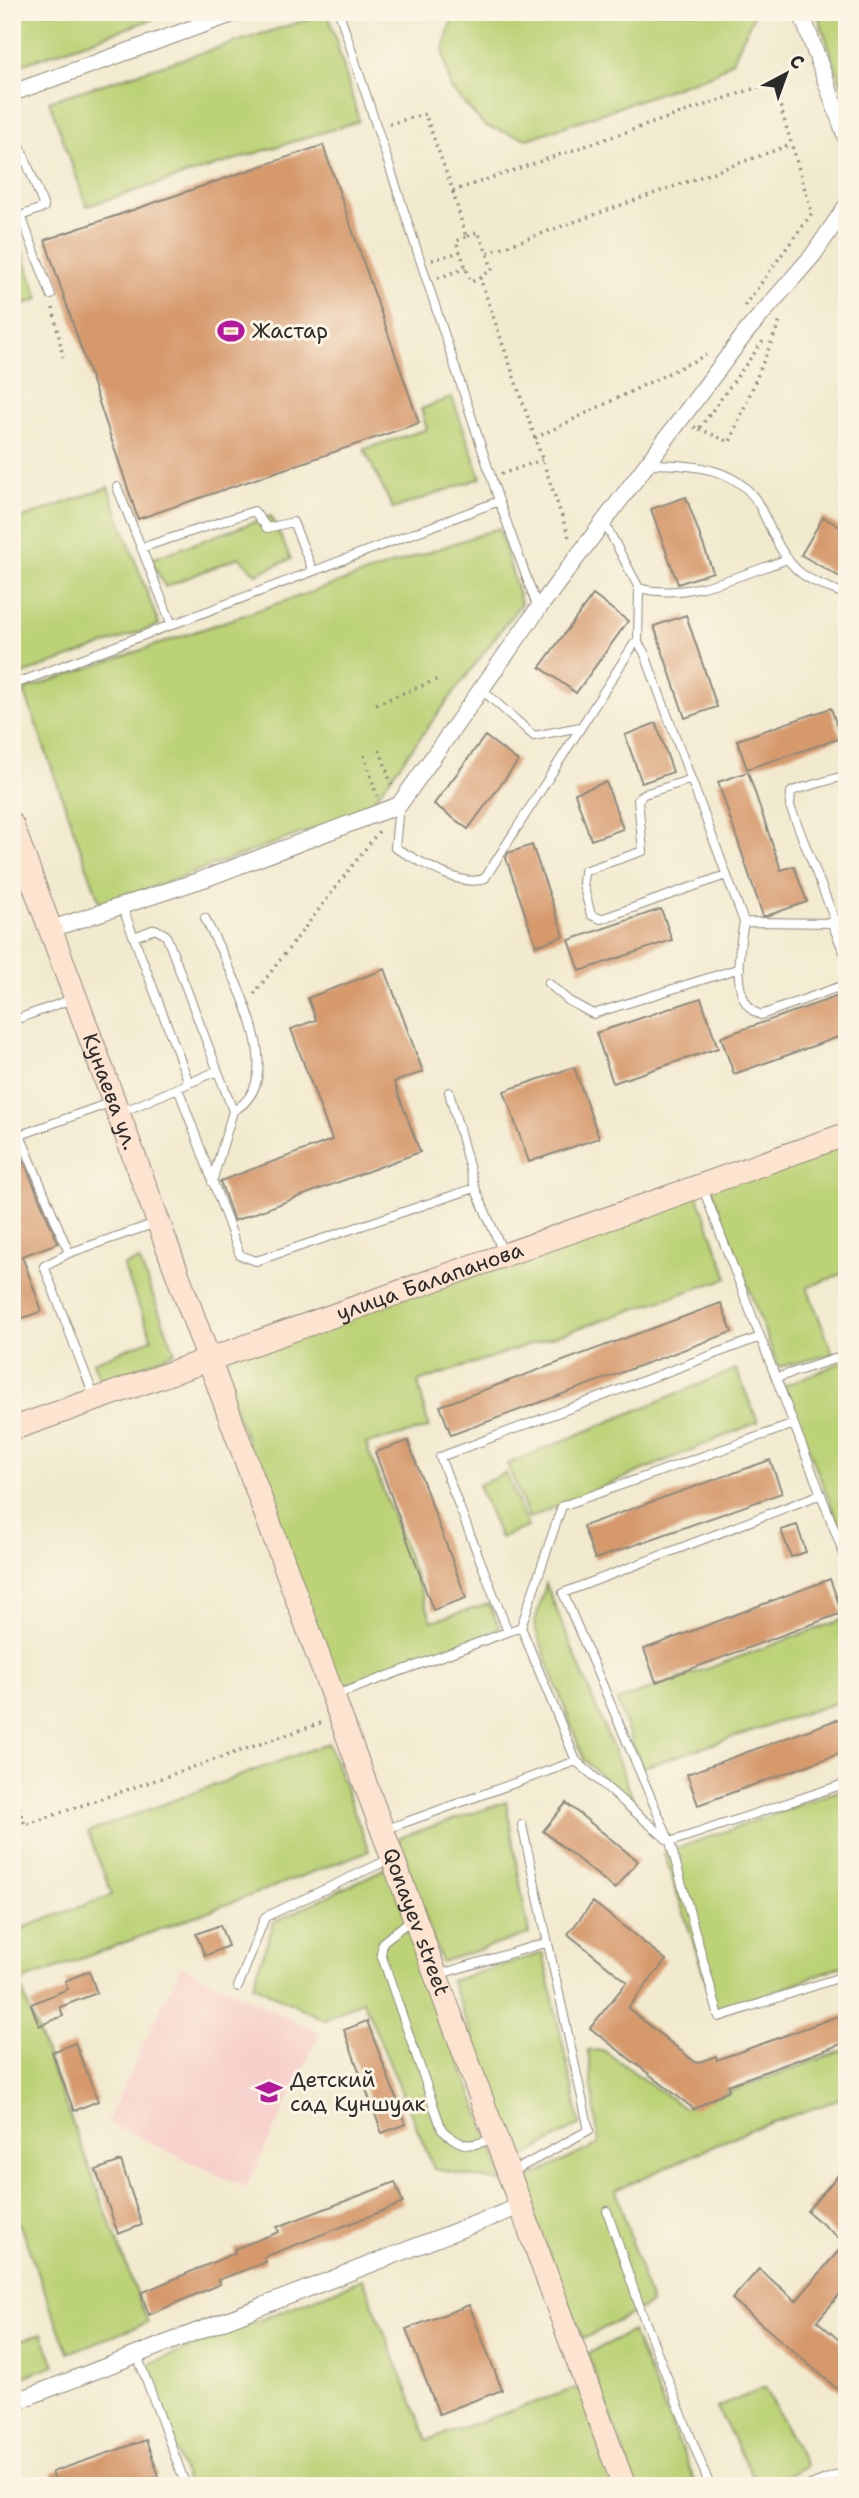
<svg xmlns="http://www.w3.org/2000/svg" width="859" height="2498" font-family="'Shantell Sans',sans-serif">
<rect width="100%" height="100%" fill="#fcf5e5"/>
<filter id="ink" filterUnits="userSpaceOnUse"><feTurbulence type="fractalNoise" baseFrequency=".0143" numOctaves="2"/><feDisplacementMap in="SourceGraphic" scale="14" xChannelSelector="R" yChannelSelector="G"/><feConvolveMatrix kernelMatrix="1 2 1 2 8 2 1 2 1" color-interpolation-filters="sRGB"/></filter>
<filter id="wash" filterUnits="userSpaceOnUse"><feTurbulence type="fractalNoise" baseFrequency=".00686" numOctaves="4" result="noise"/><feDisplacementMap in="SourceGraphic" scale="28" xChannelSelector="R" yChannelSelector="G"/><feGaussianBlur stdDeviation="1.57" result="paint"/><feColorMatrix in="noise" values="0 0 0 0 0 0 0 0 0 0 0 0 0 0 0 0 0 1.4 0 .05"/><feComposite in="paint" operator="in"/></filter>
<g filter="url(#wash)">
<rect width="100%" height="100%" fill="#f2eacf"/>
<path fill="#f7d0cb" d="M181,1966L320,2033L246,2188L107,2122Z"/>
<path fill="#bbd276" stroke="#737e50" stroke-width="2" d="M12,12H173L12,68Z
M454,12H755L733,60L716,73L528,139L485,126L451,89L443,51Z
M817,12H847V101Z
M328,13L359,121L87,206L49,101Z
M12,223L39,299L12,308Z
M452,397L481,478L393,509L364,449L427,429L421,409Z
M108,487L159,625L12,678V522Z
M271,516L291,559L256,574L239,557L165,587L151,559Z
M499,528L521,603L366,810L101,906L24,690Z
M847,1140V1272L807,1287L833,1354L778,1367L710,1185Z
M697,1194L728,1278L418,1382L429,1428L366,1444L432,1621L489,1604L500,1629L337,1690L217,1359Z
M139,1260L175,1352L101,1383L93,1362L152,1339L123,1266Z
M847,1360V1546L784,1386Z
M736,1369L758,1422L529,1518L507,1464Z
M506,1473L528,1527L500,1538L478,1485Z
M546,1584L639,1813L584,1760L534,1625Z
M847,1618V1699L641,1768L617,1701Z
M328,1743L369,1851L19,1982L148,2323L68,2353L12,2204V1932L112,1895L88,1832Z
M847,1788V1963L717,2015L664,1853Z
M506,1802L529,1934L441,1962L398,1838Z
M388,1867L505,2183L434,2169L363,2000L325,2020L253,1985L274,1922Z
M543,1953L580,2124L519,2160L451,1981Z
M847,2049V2097L749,2130L616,2190L651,2304L583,2339L520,2182L599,2144L588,2051L603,2050L684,2108Z
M363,2279L427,2440L579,2387L612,2486H188L152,2378L139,2368Z
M632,2331L697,2486H636L588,2354Z
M42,2333L55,2365L12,2381V2344Z
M765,2387L806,2466L768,2486H758L717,2408Z"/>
<g id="blocks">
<path fill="#d6996c" d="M323,145L419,423L138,519L45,240Z
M686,497L713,572L678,584L651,509Z
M823,517L847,531V581L801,555Z
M593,595L628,621L576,693L540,667Z
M686,615L717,707L685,718L654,626Z
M831,708L841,738L747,769L737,740Z
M656,723L673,772L642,783L625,735Z
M485,736L518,761L468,829L434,804Z
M748,772L781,870L794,866L807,902L766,916H763L718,782Z
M606,782L623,829L591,840L575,793Z
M532,845L564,936L536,946L506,858L508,853Z
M661,909L672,940L580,971L569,940Z
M385,969L423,1072L394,1082L420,1152L234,1221L220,1181L332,1140L291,1029L316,1020L308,998Z
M847,993V1034L734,1074L721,1037Z
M701,998L718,1048L613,1083L596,1033Z
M574,1067L599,1138L529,1162L504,1091Z
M18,1147L58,1243L22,1256L42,1311L12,1322V1149Z
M721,1303L732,1332L451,1435L440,1406Z
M408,1441L466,1598L433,1610L375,1452Z
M770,1460L782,1493L595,1559L583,1526Z
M797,1525L806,1552L791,1557L781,1530Z
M830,1579L842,1613L656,1682L644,1649Z
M847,1716V1751L698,1805L687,1774Z
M566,1803L638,1861L615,1889L543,1831Z
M593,1902L666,1960L628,2008L696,2063L716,2056L717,2060L847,2013V2042L728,2085L729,2090L694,2109L590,2028L627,1982L568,1934Z
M220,1925L228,1946L205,1956L196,1934Z
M89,1971L97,1993L60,2007L63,2016L39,2026L31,2004L68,1989L65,1981Z
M367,2021L406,2124L382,2133L344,2030Z
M75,2043L98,2101L74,2111L52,2052Z
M121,2161L142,2225L118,2234L96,2170Z
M847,2165V2286L817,2321L847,2347V2397L732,2299L759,2269L796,2301L845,2243L807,2211Z
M395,2182L403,2203L264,2257L266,2262L218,2280L220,2284L149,2315L141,2293L235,2253L234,2249L279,2232L277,2227Z
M469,2305L502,2390L439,2414L406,2329Z
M146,2440L159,2476L132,2486H57L52,2472Z"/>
</g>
</g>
<g filter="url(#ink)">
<use href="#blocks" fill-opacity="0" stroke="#8e8a7d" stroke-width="2"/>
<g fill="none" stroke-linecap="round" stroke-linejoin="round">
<g stroke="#8e8a7d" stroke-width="10">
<path id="lane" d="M12,125L44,207L21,216L51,295
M650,464C692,465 742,466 762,511C773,533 782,559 802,574C815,584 833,589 847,595
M117,487L172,625
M499,501L538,609
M604,522L639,588C686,601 743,574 788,559
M141,548L254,511L267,528L293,522L313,571
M638,643L639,588
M12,685L499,501L339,12
M481,689L534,736L580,727
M689,780L644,794L638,800L643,851L584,871L583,884L591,915L601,919L726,875
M399,805L395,848C417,859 463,890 485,878L634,644L638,643L644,652L744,922L836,923L790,806L791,792L795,790L847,775
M122,906L189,1083
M205,918C225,963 296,1077 233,1111
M744,922C739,948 729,1004 761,1015L847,984
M134,937L155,929L166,935L233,1111L212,1182
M548,983L569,1001L593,1014L740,968
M12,1021L75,998
M178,1088L240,1255L256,1261L475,1188
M449,1092L475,1188L503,1252
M120,1113L217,1071
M20,1135L69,1253
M12,1138L112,1102
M702,1186L776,1378L847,1355
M776,1378L847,1562
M94,1396L44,1266L69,1253L156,1223
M821,1494L563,1593L670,1842L719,2017L847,1975
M521,1627L562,1506L794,1424
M508,1632L440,1457L760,1337
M336,1695L521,1627L576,1761
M384,1830L576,1761L670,1842L847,1783
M413,1918L383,1942L381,1954L442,2130C462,2148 468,2147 493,2139
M437,1975L548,1942
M238,1987L265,1917L390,1859
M510,2173L589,2130L522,1825
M607,2211L643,2316L710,2486
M137,2355L186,2486
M808,2486L847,2471"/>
</g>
<g stroke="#8e8a7d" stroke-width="18">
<path id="street" d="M801,12L847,140
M12,93L238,12
M836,923L847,949
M51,929L204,879L399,805L538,609L747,331L813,255L847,205
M12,2403L521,2206"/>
</g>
<g stroke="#8e8a7d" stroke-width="25">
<g id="secondary">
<path id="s1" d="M12,825L624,2486"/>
<path id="s2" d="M12,1429L847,1134"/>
</g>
</g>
<path stroke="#8e8a7d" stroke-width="3.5" stroke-dasharray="2 5" stroke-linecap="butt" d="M389,124L425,114L453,191L773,82L812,213L743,308
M453,192L466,237L478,232L487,253L790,145
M466,237L456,241L471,282L480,278L570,540
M432,260L460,252
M438,278L466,268
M480,278L492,269L487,253
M53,308L63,357
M694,427L699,429L763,341
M699,429L730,442L781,319
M535,438L706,355
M501,474L542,460
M376,704L441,678
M380,750L392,786
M364,755L377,796
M254,994L379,831
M12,1788L25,1825L324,1722"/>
<use href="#lane" stroke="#fff" stroke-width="8"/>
<use href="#street" stroke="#fff" stroke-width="16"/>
<use href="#secondary" stroke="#fde4d0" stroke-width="23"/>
</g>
</g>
<defs>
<g id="stadium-bare" transform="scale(2.1)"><path d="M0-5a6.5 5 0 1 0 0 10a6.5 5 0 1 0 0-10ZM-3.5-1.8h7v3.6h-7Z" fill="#b5179e" stroke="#fcf5e5" stroke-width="2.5" paint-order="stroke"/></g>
<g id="school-bare" transform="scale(2.1)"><path d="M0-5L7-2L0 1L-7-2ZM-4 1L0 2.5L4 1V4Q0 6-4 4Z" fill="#b5179e" stroke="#fcf5e5" stroke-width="2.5" paint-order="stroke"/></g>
</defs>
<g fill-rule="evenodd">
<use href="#stadium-bare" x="231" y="331"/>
<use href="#school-bare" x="269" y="2092"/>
</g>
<g text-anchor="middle" stroke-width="6" stroke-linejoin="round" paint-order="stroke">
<g font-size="21" fill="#2b2b2b" stroke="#fcf5e5" text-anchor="start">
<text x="252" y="338">Жастар</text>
<text x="290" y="2087">Детский<tspan x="290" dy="24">сад Куншуак</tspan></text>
</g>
<g font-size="21" fill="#2b2b2b" stroke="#fcf5e5">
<text dy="7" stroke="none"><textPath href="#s1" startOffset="284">Кунаева ул.</textPath></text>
<text dy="7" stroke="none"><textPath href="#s2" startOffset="443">улица Балапанова</textPath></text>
<text dy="7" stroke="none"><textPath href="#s1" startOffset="1169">Qonayev street</textPath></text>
</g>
</g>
<rect width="859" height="2498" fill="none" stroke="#fcf5e5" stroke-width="42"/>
<g transform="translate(786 74) rotate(41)" stroke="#fcf5e5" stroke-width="5" paint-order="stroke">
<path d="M0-5L12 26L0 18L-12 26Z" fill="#2b2b2b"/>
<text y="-10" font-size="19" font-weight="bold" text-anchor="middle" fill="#2b2b2b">С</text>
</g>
</svg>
